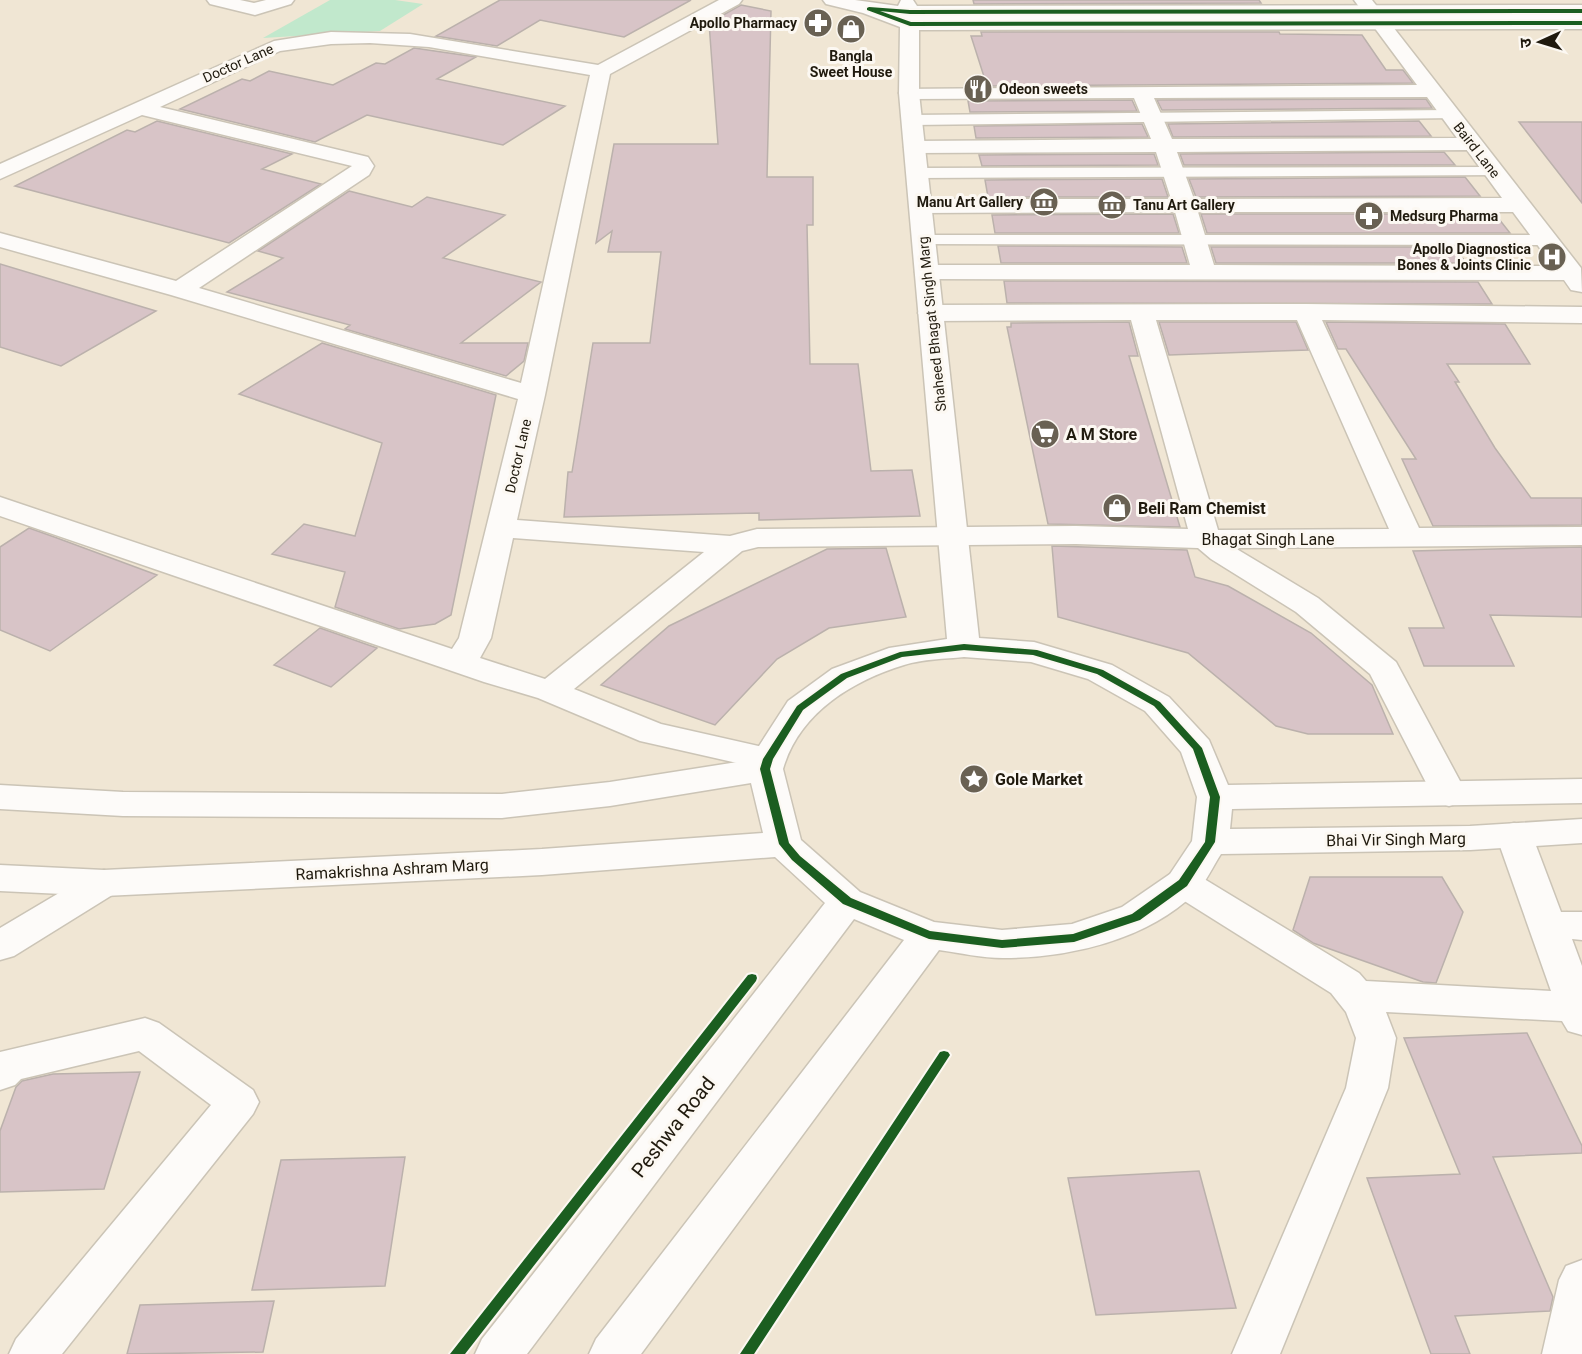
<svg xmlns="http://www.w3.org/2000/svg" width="1582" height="1354" font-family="Roboto,'Noto Sans Devanagari',sans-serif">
<rect width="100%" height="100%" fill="#f0e6d4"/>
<path fill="#c1e8cc" d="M330,0H395L423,4L380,31L263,38Z"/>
<path fill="#d8c4c7" stroke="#bbb1ac" stroke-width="1.5" d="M500,0H691L624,37L540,20L497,46L436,36Z
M973,0H1259L1261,3L974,4Z
M741,5L771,11L767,177H813V225H807L810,364H858L871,471L912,470L920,516L759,520V513L564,517L568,472H572L593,343H650L661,252H608L612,231L596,243L614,144H718L709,23Z
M981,32H1279L1280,34L1362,35L1386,70H1403L1413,83L987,86L971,36H982Z
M414,48L476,57L437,79L565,106L503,145L367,115L315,142L180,109L242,79L250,81L269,71L333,85L376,63L385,64Z
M1426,99L1432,108L1162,110L1157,100Z
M1132,100L1137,111L970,112L968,101Z
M157,121L292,154L262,169L321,184L229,243L15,186L127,130L135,132Z
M1419,121L1431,136L1173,137L1168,124Z
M1519,122H1582V203Z
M1142,124L1148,137L976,138L974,126Z
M1444,152L1455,165H1184L1180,154Z
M1154,154L1158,165L982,166L979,155Z
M1465,177L1480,196L1196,197L1189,179Z
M1162,179L1168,197H988L985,180Z
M349,191L412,207L427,197L505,215L443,258L541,282L461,343H528L524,361L506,376L345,329L350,325L227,292L283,258L258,251Z
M1173,214L1179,233H995L992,215Z
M1201,214H1495L1510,233H1207Z
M998,246L1182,247L1187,263H1001Z
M1211,247H1455L1466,263H1216Z
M0,264L156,311L61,366L0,347Z
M1004,281L1478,282L1492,304L1007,303Z
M1129,322L1138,356H1129L1180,527L1048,524L1007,327H1011V323Z
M1159,322H1296L1308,350L1169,355Z
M1326,322L1505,324L1530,364H1447L1459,382H1455L1495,448L1531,498H1582V525L1433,526L1402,459H1416L1346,349H1338Z
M322,343L496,395L451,615L435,624L399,629L335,607L345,572L272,554L304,524L355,536L382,443L239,394Z
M29,528L57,538L157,575L50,651L0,630V547Z
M1052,546L1187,550L1195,577L1228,586L1311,633L1372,685L1393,734H1308L1276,726L1188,653L1058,617Z
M1582,547V617L1490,615L1514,666H1424L1409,628H1444L1413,551Z
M886,548L906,617L829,628L777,659L715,725L601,685L669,626L827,549Z
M320,628L377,648L331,687L274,665Z
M1310,877H1442L1463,912L1436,983L1423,982L1313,943L1293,930Z
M1527,1033L1582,1146V1153L1493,1157L1553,1297L1550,1311L1455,1316L1470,1354H1431L1367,1178L1460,1174L1404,1038Z
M140,1072L104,1189L0,1192V1131L16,1087L22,1081L53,1074Z
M405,1157L385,1286L252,1290L281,1160Z
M1199,1171L1236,1308L1096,1315L1068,1178Z
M274,1301L263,1352L127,1354L140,1305Z"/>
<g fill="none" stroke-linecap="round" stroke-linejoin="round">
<g stroke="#cbc4b6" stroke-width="3">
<path id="lane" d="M1449,110L1457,115L1454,118L912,125L904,120L912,115Z
M1494,167L1502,172L1500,175L916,178L908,173L916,168Z
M924,235H1547L1553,236L1556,240L1553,244L1547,245L918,244L915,240L918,236Z"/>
</g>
<g stroke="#cbc4b6" stroke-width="3">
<path id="street" d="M207,0H240L254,3L266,0H294L291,4L255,15L210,4Z
M719,0H742L739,4L610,74L545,395L517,520L730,536L757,529L1076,526L1188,529L1131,320L931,321L922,318L918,313L922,308L931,305L1306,304L1582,307V323L1322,320L1419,528L1582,527V545L1235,548L1318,598L1396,662L1467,794L1462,802L1449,806L1436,802L1370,674L1296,612L1211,559L1198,548L1076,544L758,547L742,551L574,689L661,724L780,751L785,759L780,767L768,770L640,741L538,698L484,682L0,516V497L452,649L459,638L518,399L171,295L0,247V233L176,281L352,166L142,115L0,179V164L274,41L331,32L410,34L598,65ZM370,43L429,47L590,75L521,383L199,288L369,175L374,166L368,157L160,107L280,51L331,44ZM1156,320H1297L1389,529L1218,530ZM513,538L704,552L545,679L480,658L491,638Z
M1354,0H1372L1581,268L1582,292L1571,290L1564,280L927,279L918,277L915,272L918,267L927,265H1190L1175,212L921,213L913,211L910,206L913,201L921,199H1171L1156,152L915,153L907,152L904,147L907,142L915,141L1151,139L1134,98L909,99L902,97L899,93L902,89L1417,85ZM1427,97L1457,138L1172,139L1154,98ZM1467,150L1502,198L1194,199L1177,152ZM1198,212H1513L1553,266L1214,265Z
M1514,823L1527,826L1532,835L1561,912H1582V940L1572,939L1582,966V1035L1568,1031L1562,1021L1386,1012L1396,1038L1388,1088L1280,1354H1232L1346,1088L1356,1038L1346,1012L1331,993L1170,892L1164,883L1170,874L1183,870L1196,874L1359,973L1366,981L1551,991L1496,835L1501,826Z
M104,870L117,874L123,883L117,892L14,956L0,960V928L91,874Z
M145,1018L159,1023L253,1090L259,1102L253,1114L62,1354H9L16,1339L211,1105L139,1051L21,1079L15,1085L0,1090V1052Z
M1582,1260V1354H1542L1559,1280L1566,1266Z"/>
</g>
<g stroke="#cbc4b6" stroke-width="3">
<path id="secondary" d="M823,0H855L898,6L901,0H913L917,6L1582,5V17L919,18L1582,17V29L919,30V93L979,638L1034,642L1112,665L1169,697L1209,740L1228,785L1582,779V803L1232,809L1230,829L1470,826L1582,819V843L1470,850L1221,854C1213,866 1206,883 1195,893C1147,940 1069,958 1003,958C982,958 960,953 939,950L641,1354H589L596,1339L904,940L854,919L527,1354H475L482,1339L825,903L775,857L542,875L104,896L0,891V865L104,870L542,849L763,833L751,783L610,806L502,818L123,816L0,809V785L123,792L502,794L610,782L750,760L788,701L832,669L889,648L947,639L899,93L900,27L863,13L826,4ZM964,657L1031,662L1088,679L1145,711L1181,752L1197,797L1192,841L1170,874L1122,907L1072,924L1002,930L934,922L860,892L801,840L783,769C799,713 852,681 904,665C923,659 945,659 964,657Z"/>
</g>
<use href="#lane" fill="#fdfbf9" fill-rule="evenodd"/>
<use href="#street" fill="#fdfbf9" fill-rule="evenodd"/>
<use href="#secondary" fill="#fdfbf9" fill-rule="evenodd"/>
<g stroke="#fcf8f2" stroke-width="4">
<path id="cycleway" d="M869,7L910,10L1582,9V13L910,14L880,11L911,22L1582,21V25L910,26L867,10V8Z
M964,644L1037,650L1103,670L1160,702L1202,748L1220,797L1215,842L1187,886L1140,920L1074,942L1002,948L929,939L843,904L792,860L779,844L760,769L763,759L797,706L841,674L900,652ZM964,650L1033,655L1097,674L1154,706L1193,749L1210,797L1205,842L1179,880L1132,914L1073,934L1002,940L930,931L851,898L800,856L789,843L770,769L773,759L803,710L847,678L902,657Z
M752,974L756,975L757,978L756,981L465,1354H450L748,975Z
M944,1051L948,1052L950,1055L948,1058L754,1354H740L940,1052Z"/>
</g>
<use href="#cycleway" fill="#1b5e20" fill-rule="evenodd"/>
</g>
<defs>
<g id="pharmacy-disc" transform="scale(1.5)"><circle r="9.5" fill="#696153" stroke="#fcf8f2"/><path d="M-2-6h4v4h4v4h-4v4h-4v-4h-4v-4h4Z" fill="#fff"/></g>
<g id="shop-disc" transform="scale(1.5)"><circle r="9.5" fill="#696153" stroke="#fcf8f2"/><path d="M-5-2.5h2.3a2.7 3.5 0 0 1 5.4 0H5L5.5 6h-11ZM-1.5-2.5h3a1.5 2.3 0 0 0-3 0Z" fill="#fff"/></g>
<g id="restaurant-disc" transform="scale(1.5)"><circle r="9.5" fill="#696153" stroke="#fcf8f2"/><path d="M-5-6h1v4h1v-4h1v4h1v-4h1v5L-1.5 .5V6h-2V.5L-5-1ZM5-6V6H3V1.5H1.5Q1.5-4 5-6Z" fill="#fff"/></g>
<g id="museum-disc" transform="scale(1.5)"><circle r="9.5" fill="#696153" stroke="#fcf8f2"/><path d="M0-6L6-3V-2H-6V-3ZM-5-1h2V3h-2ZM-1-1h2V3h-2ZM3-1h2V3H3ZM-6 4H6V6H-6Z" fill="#fff"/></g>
<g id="hospital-disc" transform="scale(1.5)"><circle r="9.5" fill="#696153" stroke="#fcf8f2"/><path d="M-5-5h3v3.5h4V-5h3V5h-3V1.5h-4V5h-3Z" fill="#fff"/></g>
<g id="supermarket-disc" transform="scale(1.5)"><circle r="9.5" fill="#696153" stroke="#fcf8f2"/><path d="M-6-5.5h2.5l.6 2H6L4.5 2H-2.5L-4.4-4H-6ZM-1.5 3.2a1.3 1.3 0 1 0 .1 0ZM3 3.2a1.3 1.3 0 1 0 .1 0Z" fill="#fff"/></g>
<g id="sight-disc" transform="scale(1.5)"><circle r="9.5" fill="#696153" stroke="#fcf8f2"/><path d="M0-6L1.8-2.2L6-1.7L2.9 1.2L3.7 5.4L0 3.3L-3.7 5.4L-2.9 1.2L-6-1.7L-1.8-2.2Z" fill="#fff"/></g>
</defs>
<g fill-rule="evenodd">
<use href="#pharmacy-disc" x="818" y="23"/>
<use href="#shop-disc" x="851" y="29"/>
<use href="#restaurant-disc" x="978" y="89"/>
<use href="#museum-disc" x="1044" y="202"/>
<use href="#museum-disc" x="1112" y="205"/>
<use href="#pharmacy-disc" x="1369" y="216"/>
<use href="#hospital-disc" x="1552" y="257"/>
<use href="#supermarket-disc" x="1045" y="434"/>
<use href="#shop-disc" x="1117" y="508"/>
<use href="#sight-disc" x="974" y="779"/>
</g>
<g text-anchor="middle" stroke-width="6" stroke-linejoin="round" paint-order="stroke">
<g font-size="14" font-weight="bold" fill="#201a0e" stroke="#fcf8f2" text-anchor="end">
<text x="797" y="28">Apollo Pharmacy</text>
<text x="851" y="61" text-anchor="middle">Bangla<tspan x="851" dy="16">Sweet House</tspan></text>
<text x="999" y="94" text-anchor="start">Odeon sweets</text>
<text x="1023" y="207">Manu Art Gallery</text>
<text x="1133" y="210" text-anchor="start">Tanu Art Gallery</text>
<text x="1390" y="221" text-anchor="start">Medsurg Pharma</text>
<text x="1531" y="254">Apollo Diagnostica<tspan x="1531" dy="16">Bones &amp; Joints Clinic</tspan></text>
</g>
<g font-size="14" fill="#201a0e" stroke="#fcf8f2">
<text transform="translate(238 63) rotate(-24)" y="5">Doctor Lane</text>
<text transform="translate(1477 150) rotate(52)" y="5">Baird Lane</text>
<text transform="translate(932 324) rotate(-96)" y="5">Shaheed Bhagat Singh Marg</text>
<text transform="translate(518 456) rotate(-77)" y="5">Doctor Lane</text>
</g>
<g font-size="16" font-weight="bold" fill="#201a0e" stroke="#fcf8f2" text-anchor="start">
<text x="1066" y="440">A M Store</text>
<text x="1138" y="514">Beli Ram Chemist</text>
<text x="995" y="785">Gole Market</text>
</g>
<g font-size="16" fill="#201a0e" stroke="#fcf8f2">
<text x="1268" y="545">Bhagat Singh Lane</text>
<text transform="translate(1396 839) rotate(-1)" y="6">Bhai Vir Singh Marg</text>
<text transform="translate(392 869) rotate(-3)" y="6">Ramakrishna Ashram Marg</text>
</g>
<g font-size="20" fill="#201a0e" stroke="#fcf8f2">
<text transform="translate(673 1127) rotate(-52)" y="7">Peshwa Road</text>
</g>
</g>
<g transform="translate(1540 42) rotate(266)" stroke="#fcf8f2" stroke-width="4.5" paint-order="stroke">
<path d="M0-4.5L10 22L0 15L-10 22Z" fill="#201a0e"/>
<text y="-9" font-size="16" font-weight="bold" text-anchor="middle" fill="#201a0e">उ</text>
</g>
</svg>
